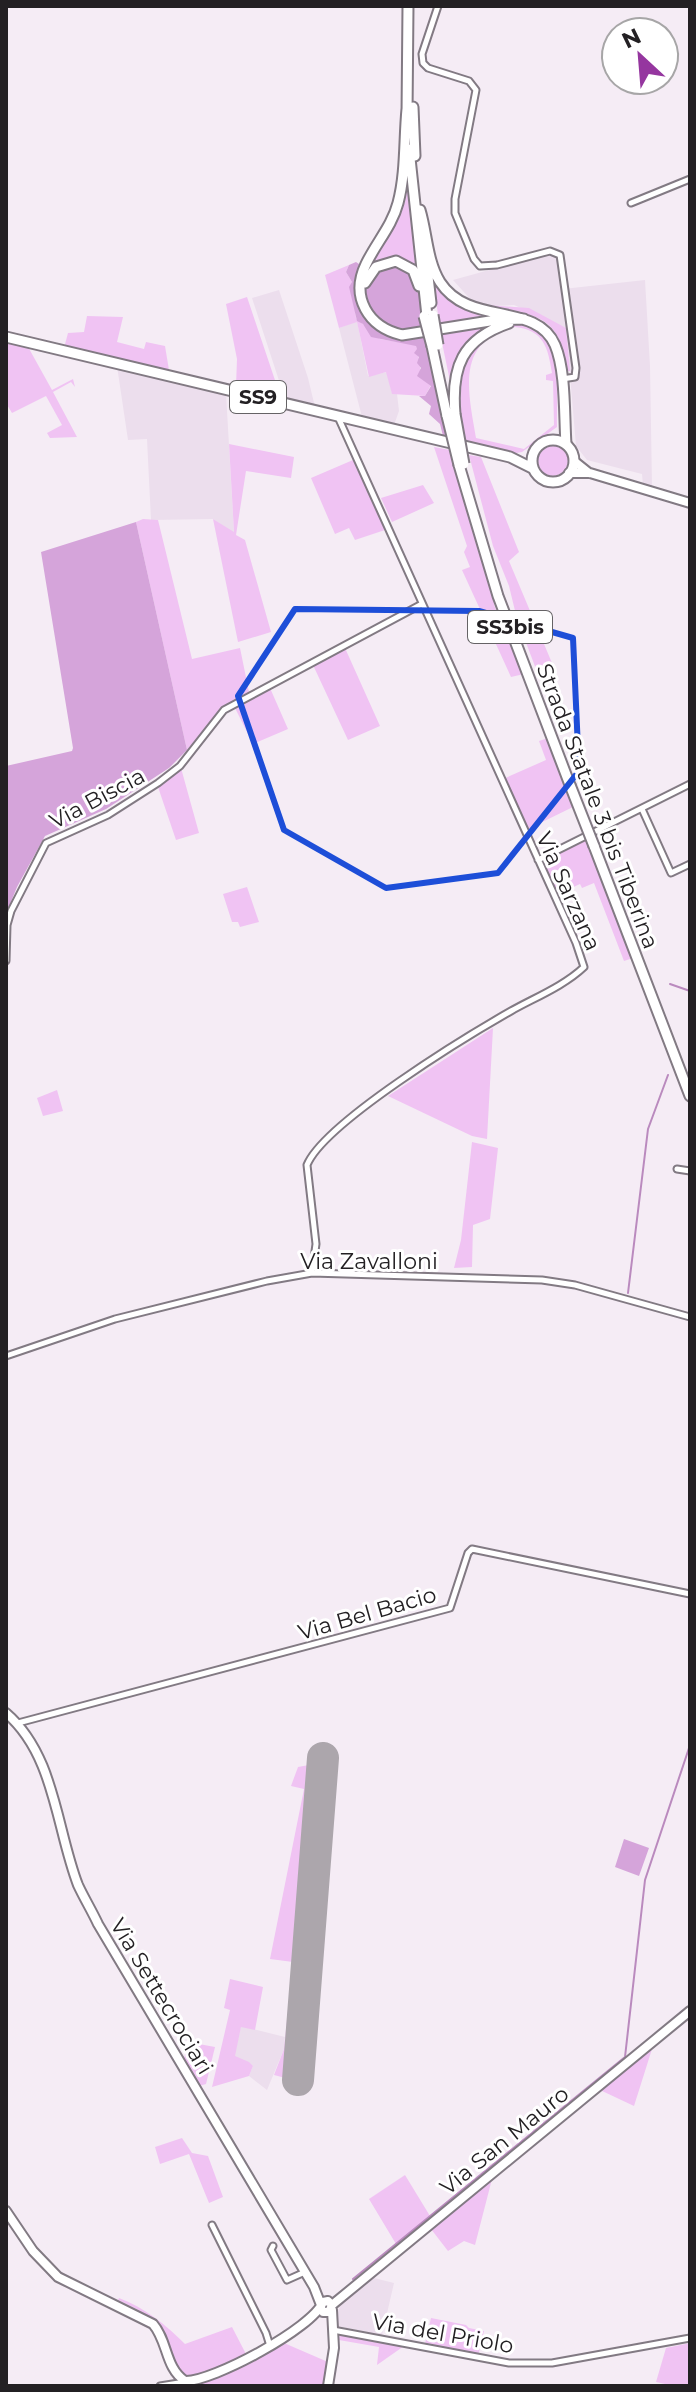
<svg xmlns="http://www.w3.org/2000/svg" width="696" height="2392" font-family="Montserrat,sans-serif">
<rect width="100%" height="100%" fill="#f5ecf5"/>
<path fill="#ecdeed" d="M550,253L558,259L563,289L645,280L650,366L652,487L643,485L642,474L587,460L576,446L566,328L514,305L493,306L472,301L453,280Z
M279,290L308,378L315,407L285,399L252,298Z
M357,321L368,376L387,372L392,393L397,394L399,411L394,425L362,417L339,328Z
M117,366L226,393L234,533L213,519L151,520L147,439L128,440Z
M241,2026L285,2037L284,2049L267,2090L249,2076L253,2066L234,2057Z
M370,2277L394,2283L382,2335L337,2326V2312L343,2301Z"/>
<path fill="#f0c3f3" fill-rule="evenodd" d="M408,172L419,275C404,254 386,254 367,272Z
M349,265L346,272L352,282L356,318L380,339L416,345C421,360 417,377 431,385L425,396L392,394L386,372L369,377L357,322L339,328L325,275Z
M430,265L444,290L499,316L440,326Z
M247,297L281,398L236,386L237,359L226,304Z
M487,305L529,308L566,328L570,371H567C560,315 536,313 487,309Z
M87,316L123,317L117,342L144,349L146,342L165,346L169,370L64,348L68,333L84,332Z
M506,321C471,337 457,347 451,386L440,333Z
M516,324C566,327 556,392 557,427L522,452L511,454L466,444C462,426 456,406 457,388C459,355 485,332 516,324ZM515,327C544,330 548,348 552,373L546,375V380L553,381L554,425L524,449L476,438C468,391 455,341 515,327Z
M6,340L27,345L52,390L73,379L75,387L71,382L53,392L77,437L50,438L47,433L62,425L46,396L12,413L6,403Z
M536 460a16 16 0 1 1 32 0a16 16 0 1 1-32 0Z
M229,444L294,457L291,478L246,471L236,535L245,540L271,632L238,642L213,519L234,532Z
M434,447L450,450L494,593V605L524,674L511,677L462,570L470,567L464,552L467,546Z
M469,455L481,457L519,552L509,561L552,663L536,669L517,619L509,586L493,546Z
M353,460L385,530L355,540L349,528L335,534L311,478Z
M423,485L434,503L392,522L381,498Z
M143,519L158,520L192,659L240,648L249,692L225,706L187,750L136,522Z
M345,648L380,726L348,740L313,665Z
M270,688L288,729L253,744L235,708Z
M548,738L575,806L526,830L503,779L546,760L539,741Z
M181,768L199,833L176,840L158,787Z
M587,838L633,958L624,961L594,883L582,888L580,884L556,895L541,862Z
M247,887L259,922L240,927L238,922H232L223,894Z
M493,1028L487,1139L472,1136L388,1096Z
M57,1090L63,1111L43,1116L37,1098Z
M472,1142L498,1148L490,1219L473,1225L472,1267L454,1268L461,1240Z
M319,1758L310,1835L293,2080L274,2075L284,2049L293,1962L270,1959L304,1789L291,1786L298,1767L309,1765L312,1759Z
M230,1979L263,1987L255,2030L241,2027L235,2056L249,2062L253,2066L249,2076L212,2087L230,2010L224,2008Z
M188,2042L215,2047L206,2084L199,2086L184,2059Z
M652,2049L634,2106L600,2090Z
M182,2138L192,2153L208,2156L223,2197L209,2203L189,2154L160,2164L155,2147Z
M405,2175L430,2216L396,2244L369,2199Z
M492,2179L475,2245L464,2241L448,2251L431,2229Z
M119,2298C145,2308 165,2324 185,2344L232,2327L246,2354L191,2379C170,2369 172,2340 158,2324C147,2313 132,2307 118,2300Z
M431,2318L466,2325L469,2328L484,2331L478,2356L425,2344Z
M340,2333L404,2346L377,2365L379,2347L339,2340Z
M284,2343L328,2362L326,2382L322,2386H172L248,2359Z
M690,2343V2386H674L656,2382L666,2348Z"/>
<path fill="#d5a4da" d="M356,262L362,266C346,314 379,342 425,337L448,437L443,436L440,424L429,414L431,406L419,396H425L431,386L417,376L421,368L417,363L419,357L414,353L417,349L416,346L371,337L363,324L357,321L349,287L352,282L346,272L349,265Z
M395,264C424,280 419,298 424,328C415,329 407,332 398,330C374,324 351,290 377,271C381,267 389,266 395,264Z
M136,522L187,750L169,768L106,809L45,836L17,887L6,914V766L72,751L73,748L41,552Z
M624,1839L649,1848L639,1876L615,1867Z"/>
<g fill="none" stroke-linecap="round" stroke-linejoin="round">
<path stroke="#ba8abe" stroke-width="2" d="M670,984L690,991
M628,1293L648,1129L668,1075
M353,2279L625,2057L645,1880L690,1745"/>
<path stroke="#aca6ac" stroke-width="32" d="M298,2080L323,1758"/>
<g stroke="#827a83" stroke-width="9">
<path id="minor" d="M438,6L422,54L423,63L428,68L469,81L476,90L455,199V213L474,259L480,266L497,265L550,251L560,255L576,368L575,377L562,379
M631,203L690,179
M642,809L671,873L690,864
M538,860L690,784
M6,961L7,925L11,911L46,843L108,815L158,783L180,766L224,710L422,604
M677,1169L690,1171
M312,1273L316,1244L307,1165C324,1123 467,1036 511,1011C534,998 564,986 584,967L576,943L338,417
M6,1356L115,1319L267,1281L312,1273L542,1280L575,1285L690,1317
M18,1723L450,1608L468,1553L472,1549L690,1594
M212,2225L266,2333L270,2346
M273,2246L271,2250L287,2280L305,2272
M333,2330L509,2363H552L690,2338
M160,2386L185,2382"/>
</g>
<g stroke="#827a83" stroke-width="12">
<path id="secondary" d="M574,461L589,473
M569,473H590L690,503
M6,1713C55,1755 56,1828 78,1885C84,1898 92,1911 98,1924L314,2287L321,2305
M6,2211L33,2251L58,2277L153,2324C168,2341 165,2368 185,2381C212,2382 313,2328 323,2302L328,2301L332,2305L329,2312H323L321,2308
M332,2305L690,2011
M328,2386L334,2348L332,2310"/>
</g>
<g stroke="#827a83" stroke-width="13">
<path id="primary" d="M6,337L510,457L532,468
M532 461a21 21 0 1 1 42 0a21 21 0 1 1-42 0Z"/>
</g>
<g stroke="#827a83" stroke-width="13">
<path id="trunk" d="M413,107L415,156
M407,109C404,140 406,173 398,203C392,226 376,243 366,264C350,297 368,327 402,335L496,320L524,319
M407,115L408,6
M409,149L427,316
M420,210C427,233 427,261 440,282C469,327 536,301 555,345C566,371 564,415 566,444
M426,259L431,303
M365,283L376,267L396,261L413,270L419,286
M432,346L447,416
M455,414C451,367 462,339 509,323
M459,465L498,596L570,785
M594,846L690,1096"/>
</g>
<use href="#minor" stroke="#fff" stroke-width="5"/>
<use href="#secondary" stroke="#fff" stroke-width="8"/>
<use href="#primary" stroke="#fff" stroke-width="9"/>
<use href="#trunk" stroke="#fff" stroke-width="9"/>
<g stroke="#827a83" stroke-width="13" stroke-linecap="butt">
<path id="trunk-bridge" d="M433,315L438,345
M424,316L432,346
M455,414L464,464
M447,416L459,465
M570,785L594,846"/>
</g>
<use href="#trunk-bridge" stroke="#fff" stroke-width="9"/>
</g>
<path fill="none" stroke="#1d4ed8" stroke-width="6" stroke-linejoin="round" d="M295,609L479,611L573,638L579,771L498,873L386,888L284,830L238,696Z"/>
<g text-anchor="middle" stroke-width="6" stroke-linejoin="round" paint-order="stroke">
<g fill="#fff" stroke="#656365" stroke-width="2">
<rect x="230" y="381" width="56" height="32" rx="6"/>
<rect x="468" y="611" width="84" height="32" rx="6"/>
</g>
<g font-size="20" font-weight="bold" fill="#232023">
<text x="258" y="404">SS9</text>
<text x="510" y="634">SS3bis</text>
</g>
<g font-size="22" fill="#232023" stroke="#fff">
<text transform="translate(97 798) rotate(-28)" y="8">Via Biscia</text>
<text transform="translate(598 806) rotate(69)" y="8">Strada Statale 3 bis Tiberina</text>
<text transform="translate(569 891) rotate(66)" y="8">Via Sarzana</text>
<text x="369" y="1269">Via Zavalloni</text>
<text transform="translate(367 1613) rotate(-16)" y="8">Via Bel Bacio</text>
<text transform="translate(162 1996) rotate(59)" y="8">Via Settecrociari</text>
<text transform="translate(504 2140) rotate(-39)" y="8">Via San Mauro</text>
<text transform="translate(443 2333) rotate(10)" y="8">Via del Priolo</text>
</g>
</g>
<rect width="696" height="2392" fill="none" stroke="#232023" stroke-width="16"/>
<g transform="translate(640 56) rotate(334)"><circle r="38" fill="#ffffff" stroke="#a7a6a7" stroke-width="2"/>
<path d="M0-6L14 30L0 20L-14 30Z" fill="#95369f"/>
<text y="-12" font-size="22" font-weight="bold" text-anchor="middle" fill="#232023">N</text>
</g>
</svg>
